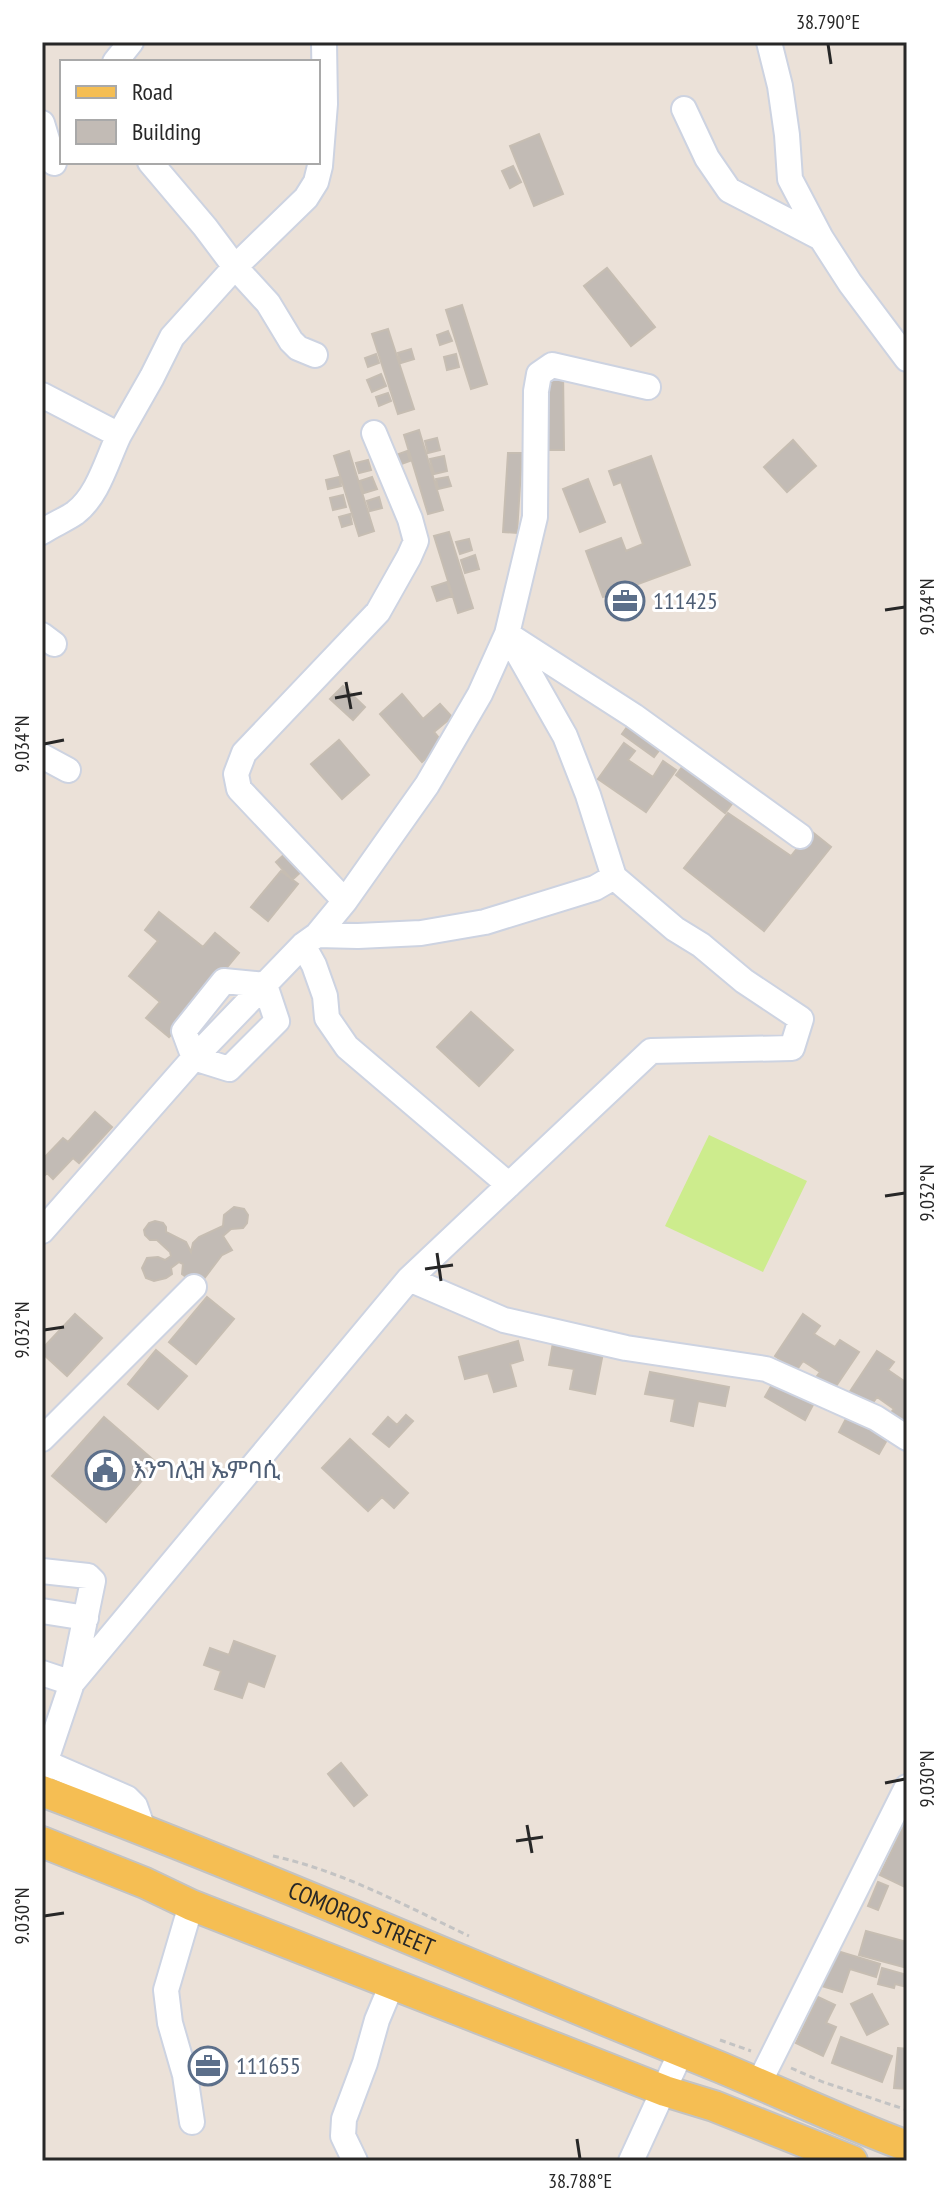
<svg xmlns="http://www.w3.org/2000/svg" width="949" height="2203" font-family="'PT Sans Narrow','Noto Sans Ethiopic',sans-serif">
<rect width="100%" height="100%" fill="#ebe1d8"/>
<path fill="#cdec8d" d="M709,1135L807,1181L763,1272L665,1226Z"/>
<path fill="#c2bbb5" stroke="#c6bdb2" stroke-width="2" d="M539,134L563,194L534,206L510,146Z
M513,166L521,182L510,188L502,171Z
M607,268L655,327L631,346L584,286Z
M462,305L487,384L471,389L446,310Z
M388,329L414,409L398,414L372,334Z
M448,331L452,341L440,345L437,335Z
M411,349L414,359L401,363L398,353Z
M376,354L379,363L368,367L365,358Z
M456,354L459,367L447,370L444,357Z
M563,371L564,450H548L546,372Z
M381,374L386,386L372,392L367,380Z
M388,393L391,401L379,406L376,397Z
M419,430L443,510L428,514L404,435Z
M437,438L440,450L428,453L425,441Z
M793,440L816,466L787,492L764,467Z
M349,451L374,531L359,536L334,456Z
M407,451L410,461L396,466L393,456Z
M508,453H522L517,533L503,532Z
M444,456L447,471L434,474L430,459Z
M651,456L690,565L603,597L586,551L621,538L626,551L643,544L621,482L614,485L609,471Z
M368,460L371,470L359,473L356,463Z
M339,477L341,486L328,489L326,480Z
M372,477L377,489L364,493L360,481Z
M448,477L451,486L438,489L436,479Z
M588,479L605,522L580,532L563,489Z
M343,495L346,507L333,510L330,498Z
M379,497L382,508L370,511L367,501Z
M350,514L352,524L342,527L339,517Z
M449,532L473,608L458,613L434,536Z
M469,539L472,550L460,554L456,542Z
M475,555L479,569L465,573L461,560Z
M447,582L452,596L437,601L432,587Z
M343,686L365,707L353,720L330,699Z
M402,694L423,719L440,704L452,717L434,732L443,743L422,762L380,714Z
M632,720L664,744L654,757L622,734Z
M339,740L369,775L342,799L311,764Z
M624,743L635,751L628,760L653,777L663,761L676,770L646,812L598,779Z
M686,762L735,800L725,813L676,775Z
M728,813L791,856L811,831L831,847L764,931L684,868Z
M288,851L304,869L292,880L276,862Z
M281,871L298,884L268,921L251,907Z
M159,912L203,947L215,933L239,953L169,1037L146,1018L160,1002L129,976L158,941L145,930Z
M471,1012L513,1050L479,1086L437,1047Z
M95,1112L112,1127L79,1163L73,1158L53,1179L47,1173L42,1178V1160L63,1138L68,1142Z
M234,1207L244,1209L248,1215L247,1223L243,1228L231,1229L223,1236L232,1250L222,1255L203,1280L198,1276L186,1277L182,1274L183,1264L179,1262L171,1268L172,1274L166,1278L154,1281L146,1278L142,1268L147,1258L158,1257L165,1260L171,1256L170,1252L157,1240H150L145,1235L144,1230L149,1223L155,1221L163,1223L166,1227V1232L186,1242L191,1252L193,1243L199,1237L223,1226L224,1215Z
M207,1297L234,1319L196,1364L169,1342Z
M75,1314L102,1338L67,1376L42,1353V1349Z
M803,1314L820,1326L814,1334L835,1347L840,1340L859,1352L832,1392L814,1380L820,1372L803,1361L796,1371L775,1356Z
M518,1341L523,1360L510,1364L516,1386L494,1392L488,1373L465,1379L459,1357Z
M553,1343L603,1353L595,1394L570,1389L574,1369L549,1365Z
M156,1350L187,1376L158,1409L128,1384Z
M877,1351L894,1362L888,1370L907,1383V1428L888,1416L894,1409L877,1397L870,1407L849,1393Z
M650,1372L729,1387L725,1406L698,1401L693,1426L671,1421L675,1399L645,1394Z
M774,1381L814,1403L805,1420L765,1397Z
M406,1415L413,1421L389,1447L373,1434L388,1417L397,1425Z
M848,1415L888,1438L879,1454L839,1432Z
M104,1417L157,1463L106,1522L52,1476Z
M350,1439L408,1493L394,1508L382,1497L368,1511L322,1468Z
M234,1641L275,1656L264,1687L248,1681L242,1698L215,1689L221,1671L204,1665L210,1648L229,1655Z
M341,1763L367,1795L354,1806L328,1774Z
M907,1819V1888L880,1875Z
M878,1882L888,1886L878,1910L868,1906Z
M866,1931L907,1942V1968L859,1955Z
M834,1950L880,1964L876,1977L850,1969L842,1992L822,1986Z
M882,1968L907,1975V1987L895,1984L894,1988L878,1984Z
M872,1994L888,2024L867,2035L851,2004Z
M818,1997L835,2005L826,2023L836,2027L823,2056L796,2043Z
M841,2037L892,2056L882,2082L832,2063Z
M898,2048L907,2049V2089L894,2088Z"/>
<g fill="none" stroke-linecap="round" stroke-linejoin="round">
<g stroke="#cdd3e1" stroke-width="28">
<path id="minor" d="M769,42L780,86L787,135L790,179L821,238L850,283L907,359
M115,62L131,42
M684,109L707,158L729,190L821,238
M42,123L54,163
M150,162L205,227L235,267L268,303L291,341L298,348L315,355
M42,395L119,435C107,460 98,496 75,513C65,520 52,525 42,532
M119,435L152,377L172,337L235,267L306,198L316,182L320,166L325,104L324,42
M42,635L54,644
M42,756L68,770
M614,877L588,795L565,736L507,634L634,716L800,836
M345,901L239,789L236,774L244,753L378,612L409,557L416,541L410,519L374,433
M317,935L345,901L427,785L480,694L507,634L535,517L536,391L539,374L552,365L648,387
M303,945L314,965L325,996L327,1018L347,1047L509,1185
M224,981L265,985L277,1021L229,1069L194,1058L184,1031Z
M42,1231L194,1058L303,945L317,935L358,936L421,933L485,922L595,888L614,877L675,929L701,945L744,981L801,1019L792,1048L651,1051L409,1279L72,1683L42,1673
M409,1279L504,1320L626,1348L766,1369L876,1418L907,1438
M42,1439L194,1287
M42,1571L88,1576L93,1581L72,1683L42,1772
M42,1611L86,1618
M42,1761L127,1798L135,1806L143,1829
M191,1905L166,1990L170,2023L185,2075L192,2122
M758,2085L907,1787
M355,2161L343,2136L344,2119L365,2063L377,2020L392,1984
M631,2161L681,2052"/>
</g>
<g stroke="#c3c3c3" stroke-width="34">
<g id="major">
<path id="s1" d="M42,1791C269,1877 492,1975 717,2066C780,2092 842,2122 907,2146"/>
<path d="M42,1842L145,1883L191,1905L665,2091L714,2106L852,2161"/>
</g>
</g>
<path stroke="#c3c3c3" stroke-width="3" stroke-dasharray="6 4" stroke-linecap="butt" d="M273,1856C342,1871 406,1906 469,1936
M720,2040L751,2051
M791,2068L823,2082L907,2110"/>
<use href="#minor" stroke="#fff" stroke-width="24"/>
<use href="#major" stroke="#f5be53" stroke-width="30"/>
</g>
<path fill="none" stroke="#272727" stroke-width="3" d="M828,44L831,64M885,610L905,607M346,682L351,709M335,698L362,693M44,744L64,740M885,1196L905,1193M437,1253L441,1281M425,1269L453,1265M44,1330L64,1327M885,1783L905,1779M527,1825L532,1853M516,1841L543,1837M44,1916L64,1913M577,2139L580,2159"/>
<defs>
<g id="office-ring" transform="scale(2)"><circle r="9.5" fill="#fff" stroke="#5c6f8a" stroke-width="1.5"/><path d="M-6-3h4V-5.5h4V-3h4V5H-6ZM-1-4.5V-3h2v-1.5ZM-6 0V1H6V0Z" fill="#5c6f8a"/></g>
<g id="civic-ring" transform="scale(2)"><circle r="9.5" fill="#fff" stroke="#5c6f8a" stroke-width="1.5"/><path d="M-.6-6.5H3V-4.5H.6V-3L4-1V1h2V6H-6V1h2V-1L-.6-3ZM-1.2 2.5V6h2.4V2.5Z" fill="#5c6f8a"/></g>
</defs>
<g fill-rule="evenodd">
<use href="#office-ring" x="625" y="601"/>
<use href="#civic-ring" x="105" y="1470"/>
<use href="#office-ring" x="208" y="2066"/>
</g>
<g text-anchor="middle" stroke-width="6" stroke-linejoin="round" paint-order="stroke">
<g font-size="24" fill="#4e5e75" stroke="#fff" text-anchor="start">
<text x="653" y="609">111425</text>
<text x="133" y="1478">እንግሊዝ ኤምባሲ</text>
<text x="236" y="2074">111655</text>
</g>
<g font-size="24" fill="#272727" stroke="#fff">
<text dy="8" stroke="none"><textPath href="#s1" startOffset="344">COMOROS STREET</textPath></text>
</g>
</g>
<rect width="949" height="2203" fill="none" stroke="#ffffff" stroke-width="88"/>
<rect x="60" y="60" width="260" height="104" fill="#ffffff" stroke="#a9a9a9" stroke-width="2"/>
<rect x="76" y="86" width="40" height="12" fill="#f5be53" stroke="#a9a9a9" stroke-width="2"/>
<text x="132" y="100" font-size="24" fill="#272727">Road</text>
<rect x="76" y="120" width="40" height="24" fill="#c2bbb5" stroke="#a9a9a9" stroke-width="2"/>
<text x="132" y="140" font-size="24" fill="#272727">Building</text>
<rect x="44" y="44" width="861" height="2115" fill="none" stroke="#272727" stroke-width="3"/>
<g font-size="20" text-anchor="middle" fill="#272727">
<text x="828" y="29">38.790°E</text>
<text transform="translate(927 607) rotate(-90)" y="7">9.034°N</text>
<text transform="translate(22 744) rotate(-90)" y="7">9.034°N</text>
<text transform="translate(927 1193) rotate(-90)" y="7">9.032°N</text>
<text transform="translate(22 1330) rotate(-90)" y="7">9.032°N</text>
<text transform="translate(927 1779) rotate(-90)" y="7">9.030°N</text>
<text transform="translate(22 1916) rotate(-90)" y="7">9.030°N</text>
<text x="580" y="2188">38.788°E</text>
</g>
</svg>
